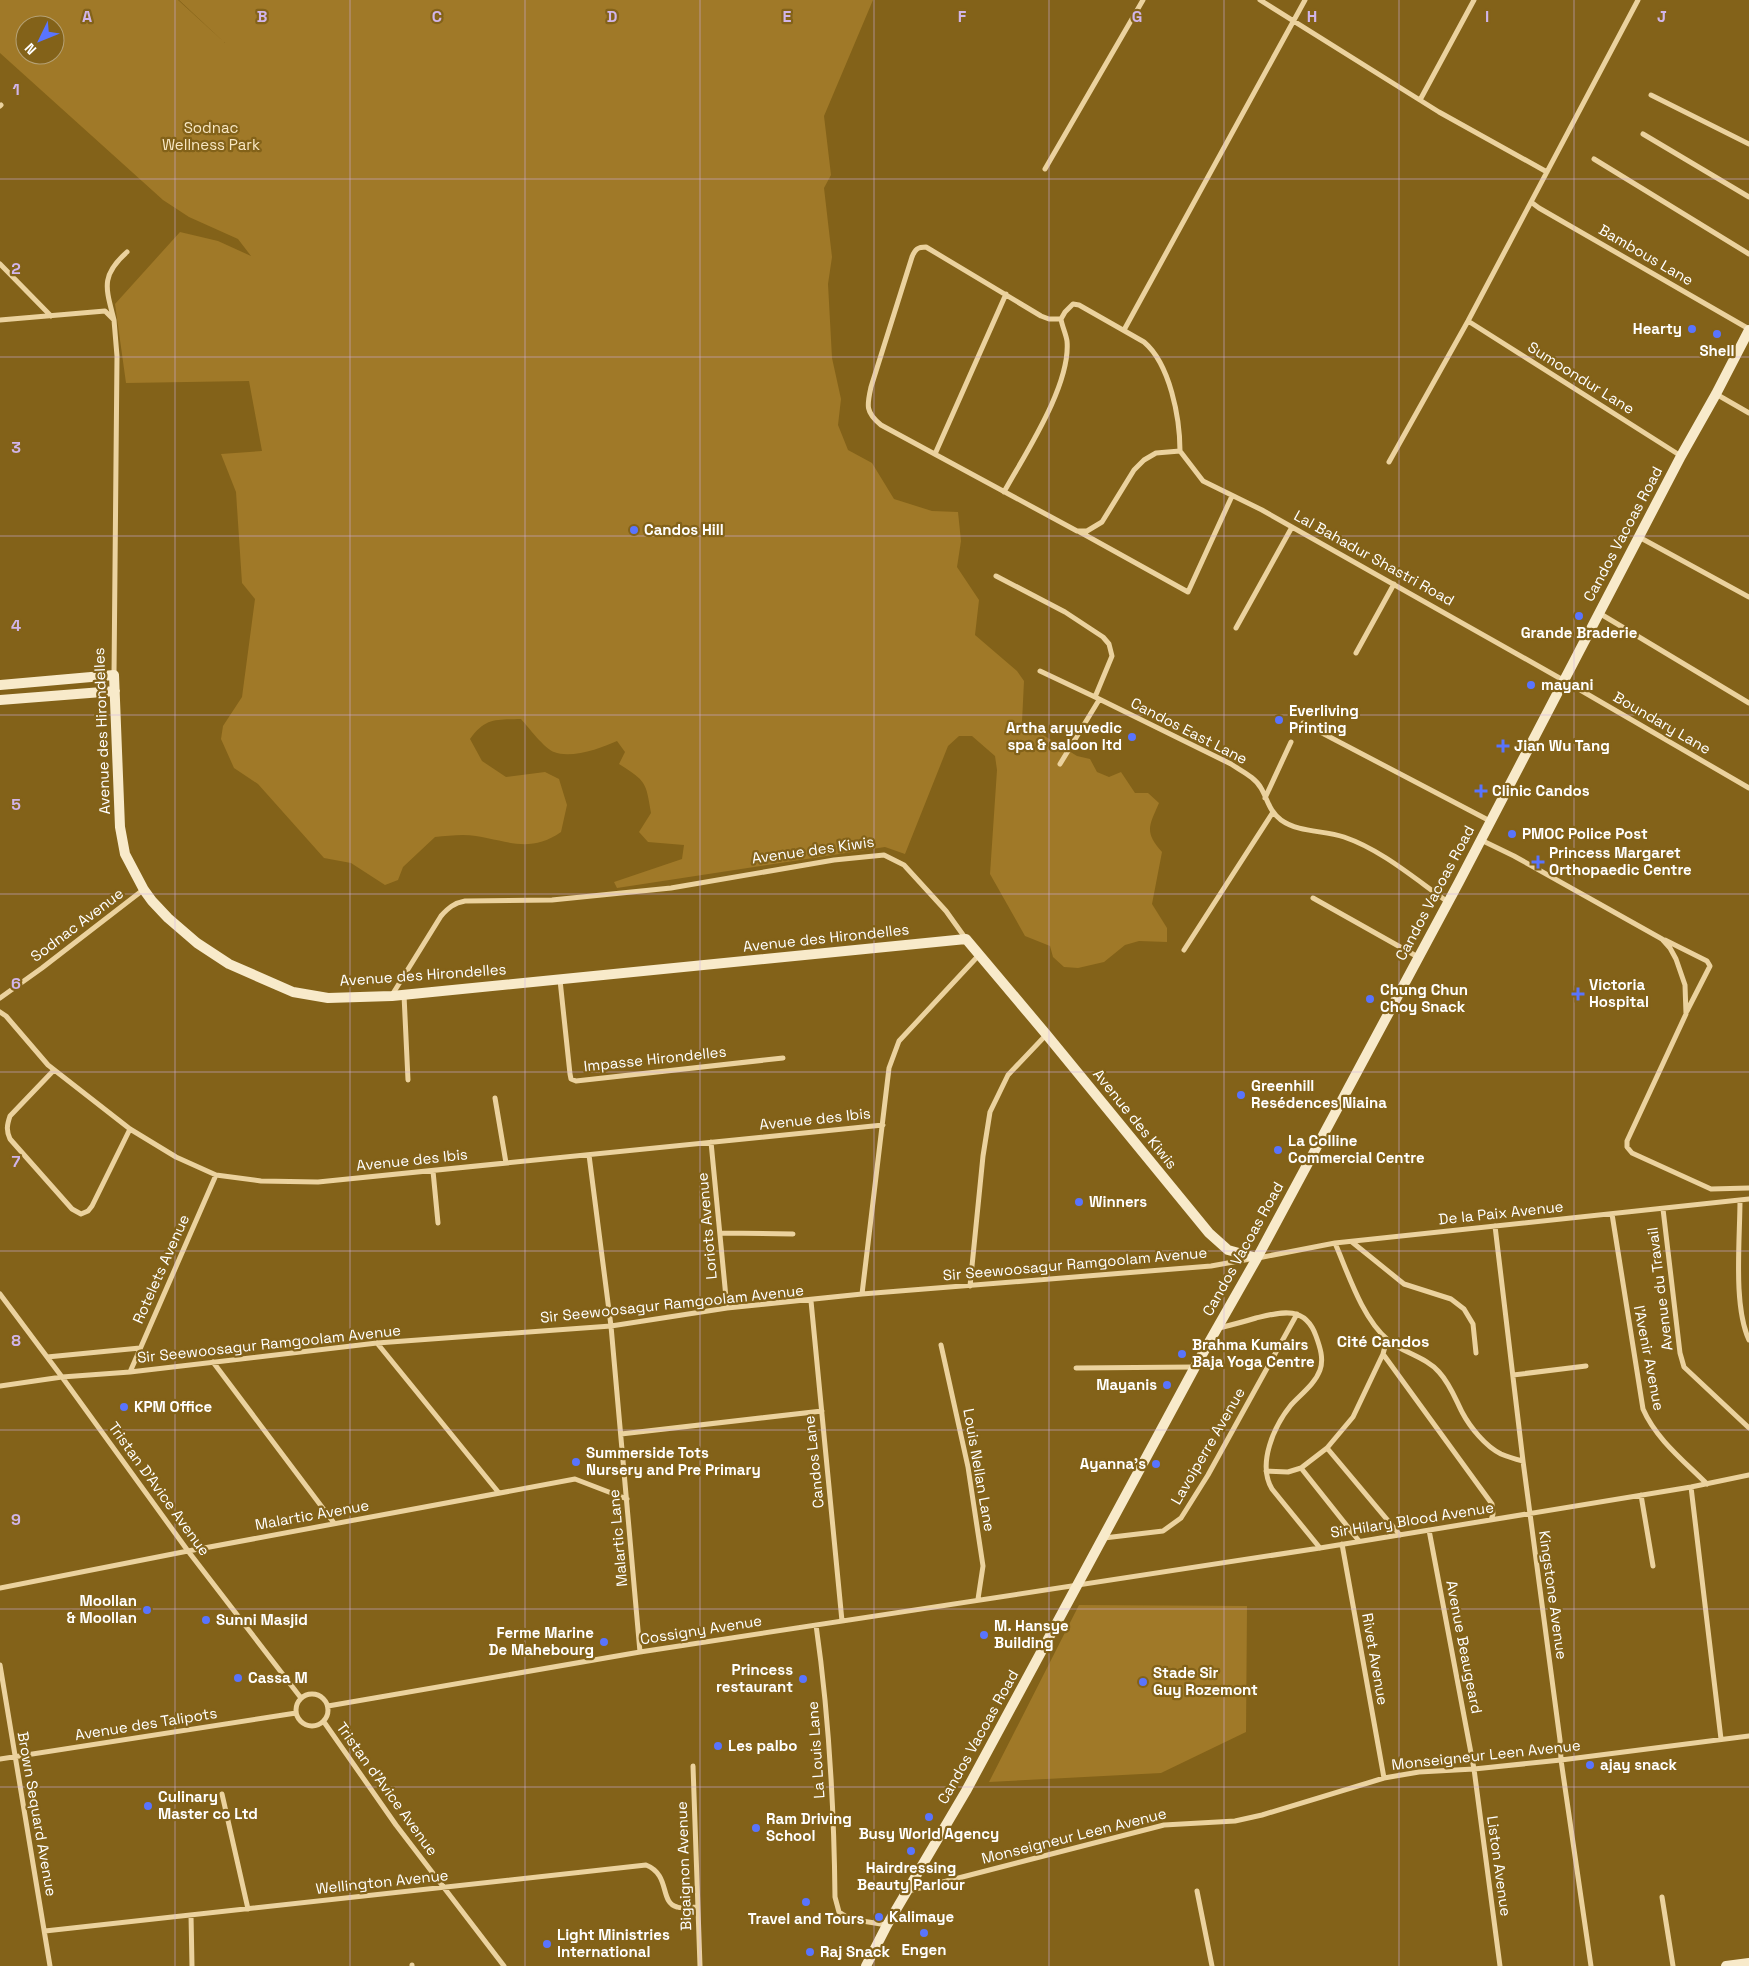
<svg xmlns="http://www.w3.org/2000/svg" width="1749" height="1966" font-family="'Space Grotesk',sans-serif">
<rect width="100%" height="100%" fill="#836219"/>
<path fill="#a07928" fill-rule="evenodd" d="M0,0H178L225,43L179,0H873L824,116L831,175L824,188L832,257L828,284L832,358L841,399L838,425L848,450L872,463L894,499L932,511L958,512L961,541L957,567L979,600L975,635L1017,671L1024,681L1022,722L1077,756L1090,759L1097,772L1109,777L1121,772L1135,793H1148L1159,803C1149,826 1144,832 1162,852L1152,904L1167,928V942L1139,941L1125,945L1104,962L1078,968L1064,967L1053,957L1050,946L1025,936L990,874L997,770L995,756L972,736H959L948,746L905,854L885,847L617,888L614,882L682,859L684,845L648,842L639,832L651,813C646,782 646,781 619,764L625,752L617,741C602,748 571,759 554,752C545,749 528,727 521,719C496,720 486,717 470,739L482,761L506,777L545,772L559,779L567,805L561,832C525,857 501,836 463,835C454,835 444,836 435,837L403,867L398,880L385,885L351,863L324,858L258,784L234,768L221,739L223,726L242,697L255,599L242,583L236,492L221,454L262,451L249,381L126,383L115,304L180,232L218,241L251,256L238,239L189,217L163,200L0,53ZM25,25H55V55H25Z
M1079,1605L1247,1606L1246,1732L1161,1773L989,1782Z"/>
<g fill="none" stroke-linecap="round" stroke-linejoin="round">
<path stroke="#ebd29e" stroke-width="5" d="M1260,0L1439,112L1547,172
M1651,95L1749,144
M1420,100L1474,0
M0,106L1,105
M1643,134L1749,197
M1594,159L1749,254
M1045,169L1143,0
M1531,202L1539,208L1749,329
M0,264L51,316
M1061,319H1049L1041,316L926,247C918,247 915,249 912,257L871,387C867,405 865,412 881,425L1077,531H1087L1102,522L1134,470L1144,460L1156,453L1180,451
M0,320L105,311L114,320L117,356L114,675
M114,320C106,288 100,276 127,252
M1468,321L1681,456
M1124,330L1305,0
M1716,394L1749,413
M1180,451L1203,481L1262,510L1563,680L1749,788
M935,454L1006,294
M1389,462L1468,321L1638,0
M1004,492C1025,454 1071,385 1067,341C1066,334 1062,326 1061,319L1065,312L1073,304L1079,305L1144,342C1170,364 1180,418 1180,451
M1078,531L1188,592L1232,496
M1639,537L1749,597
M996,576L1065,612L1103,637L1109,644L1112,656L1095,697L1231,764C1241,771 1255,777 1261,788C1268,800 1269,811 1281,820C1299,833 1324,830 1344,837C1382,850 1415,879 1448,902
M1599,613L1749,703
M1236,628L1292,527
M1356,653L1394,584
M1040,671L1095,697
M1303,723L1490,821
M1060,764L1099,700
M1265,798L1291,742
M1481,840L1514,856L1662,939L1670,948L1676,959L1685,985L1686,1014L1627,1141V1147L1632,1153L1711,1189L1749,1188
M1313,898L1418,957
M1665,940L1707,961L1710,966L1687,1011
M1184,950L1273,812
M560,980L570,1074L571,1079L576,1081L783,1058
M392,995L441,916C448,908 454,903 465,901L552,900L671,888L834,860L884,855L904,865L946,911L966,939
M404,995L408,1080
M0,998L42,968L143,890
M0,1012L6,1016L48,1065L130,1129L176,1157L216,1175L261,1181L318,1182L883,1125
M54,1070L10,1116C7,1125 6,1130 10,1139L72,1209L81,1214L88,1211L92,1206L130,1129
M495,1098L506,1163
M711,1142L727,1308
M589,1155L611,1326L640,1652
M433,1171L438,1223
M1740,1200C1740,1240 1733,1305 1749,1340
M1663,1209L1680,1353L1684,1367L1749,1428
M1612,1214L1643,1409C1656,1439 1684,1461 1707,1484
M1495,1226L1523,1461L1560,1740L1561,1760L1591,1966
M720,1233L793,1234
M1352,1242L1404,1284L1451,1299L1464,1309L1473,1324L1476,1353
M1335,1243C1348,1273 1362,1318 1388,1340C1403,1353 1426,1357 1439,1372C1450,1384 1455,1398 1462,1412C1470,1427 1485,1446 1501,1454C1508,1457 1515,1459 1523,1461
M1258,1258L1335,1243L1749,1199
M970,1286L983,1156L990,1112L1008,1075L1046,1035
M0,1294L62,1377L188,1551L301,1698
M862,1294L889,1068L899,1041L979,955
M811,1301L842,1621
M1219,1328C1231,1325 1243,1322 1256,1318C1281,1312 1305,1305 1316,1336C1320,1347 1324,1359 1320,1370C1315,1384 1301,1394 1291,1405C1274,1426 1257,1464 1272,1489L1320,1548
M1387,1339L1383,1354L1492,1504L1493,1514L1491,1520
M377,1343L499,1493
M941,1345L968,1467L983,1566L978,1599
M47,1357L140,1348
M213,1362L334,1523
M1076,1368L1194,1367
M130,1372L216,1175
M1513,1375L1586,1366
M0,1386L62,1377L130,1372L377,1343L611,1326L727,1308L862,1294L1211,1266L1250,1259
M621,1434L822,1411
M1327,1448L1400,1535
M1301,1468L1359,1541
M1266,1471L1288,1472L1301,1468L1327,1448L1353,1417L1383,1354
M1691,1487L1721,1739
M1641,1495L1653,1566
M1429,1530L1474,1769L1500,1966
M1104,1538L1163,1531L1181,1518L1208,1475L1297,1314
M1342,1544L1384,1778
M0,1588L188,1551L575,1479L627,1499
M816,1625C829,1715 834,1806 835,1897L839,1912L850,1919L887,1925
M0,1665L50,1966
M296 1710a16 16 0 1 1 32 0a16 16 0 1 1-32 0Z
M328,1706L640,1652L1320,1548L1691,1487L1749,1475
M324,1722L396,1825L504,1966
M0,1759L296,1713
M693,1766L700,1966
M222,1794L248,1909
M908,1891L1164,1825L1235,1821L1262,1815L1384,1778L1419,1772L1474,1769L1561,1760L1749,1736
M1197,1891L1212,1966
M1662,1897L1673,1966
M191,1915L192,1966
M45,1931L646,1865C671,1875 659,1902 677,1907C682,1909 691,1907 697,1907
M412,1965V1966"/>
<path stroke="#f8eaca" stroke-width="10" d="M0,685L114,675L120,827L125,854L144,890L152,901L168,918L197,943L229,964L293,992L328,998L392,996L966,939L1046,1034L1209,1233L1228,1250L1257,1258
M0,700L115,691
M866,1966L887,1925L966,1791L1195,1367L1257,1258L1342,1100L1459,882L1681,456L1716,394L1749,330
M1726,1966L1749,1963"/>
</g>
<path fill="none" stroke="#d1b5e9" stroke-width="1" stroke-opacity="0.55" d="M175,0V1966M350,0V1966M525,0V1966M700,0V1966M874,0V1966M1049,0V1966M1224,0V1966M1399,0V1966M1574,0V1966M0,179H1749M0,357H1749M0,536H1749M0,715H1749M0,894H1749M0,1072H1749M0,1251H1749M0,1430H1749M0,1609H1749M0,1787H1749"/>
<g fill="#5974fe" stroke="#836219" stroke-width="2">
<circle cx="1692" cy="329" r="5"/>
<circle cx="1717" cy="334" r="5"/>
<circle cx="634" cy="530" r="5"/>
<circle cx="1579" cy="616" r="5"/>
<circle cx="1531" cy="685" r="5"/>
<circle cx="1279" cy="720" r="5"/>
<circle cx="1132" cy="737" r="5"/>
<path d="M1500.5 738.5h5v5h5v5h-5v5h-5v-5h-5v-5h5z"/>
<path d="M1478.5 783.5h5v5h5v5h-5v5h-5v-5h-5v-5h5z"/>
<circle cx="1512" cy="834" r="5"/>
<path d="M1535.5 854.5h5v5h5v5h-5v5h-5v-5h-5v-5h5z"/>
<path d="M1575.5 986.5h5v5h5v5h-5v5h-5v-5h-5v-5h5z"/>
<circle cx="1370" cy="999" r="5"/>
<circle cx="1241" cy="1095" r="5"/>
<circle cx="1278" cy="1150" r="5"/>
<circle cx="1079" cy="1202" r="5"/>
<circle cx="1182" cy="1354" r="5"/>
<circle cx="1167" cy="1385" r="5"/>
<circle cx="124" cy="1407" r="5"/>
<circle cx="576" cy="1462" r="5"/>
<circle cx="1156" cy="1464" r="5"/>
<circle cx="147" cy="1610" r="5"/>
<circle cx="206" cy="1620" r="5"/>
<circle cx="984" cy="1635" r="5"/>
<circle cx="604" cy="1642" r="5"/>
<circle cx="238" cy="1678" r="5"/>
<circle cx="803" cy="1679" r="5"/>
<circle cx="1143" cy="1682" r="5"/>
<circle cx="718" cy="1746" r="5"/>
<circle cx="1590" cy="1765" r="5"/>
<circle cx="148" cy="1806" r="5"/>
<circle cx="929" cy="1817" r="5"/>
<circle cx="756" cy="1828" r="5"/>
<circle cx="911" cy="1851" r="5"/>
<circle cx="806" cy="1902" r="5"/>
<circle cx="879" cy="1917" r="5"/>
<circle cx="924" cy="1933" r="5"/>
<circle cx="547" cy="1944" r="5"/>
<circle cx="810" cy="1952" r="5"/>
</g>
<g text-anchor="middle" stroke-width="4.5" stroke-linejoin="round" paint-order="stroke">
<g font-size="15" fill="#f8e7c3" stroke="#836219">
<text x="211" y="133">Sodnac<tspan x="211" dy="17">Wellness Park</tspan></text>
</g>
<g font-size="15" fill="#fff" stroke="#836219">
<text transform="translate(1646 255) rotate(30)" y="5">Bambous Lane</text>
<text transform="translate(1581 378) rotate(32)" y="5">Sumoondur Lane</text>
<text transform="translate(1623 534) rotate(-62)" y="5">Candos Vacoas Road</text>
<text transform="translate(1374 558) rotate(29)" y="5">Lal Bahadur Shastri Road</text>
<text transform="translate(1662 723) rotate(30)" y="5">Boundary Lane</text>
<text transform="translate(102 731) rotate(-92)" y="5">Avenue des Hirondelles</text>
<text transform="translate(1189 731) rotate(27)" y="5">Candos East Lane</text>
<text transform="translate(813 850) rotate(-8)" y="5">Avenue des Kiwis</text>
<text transform="translate(1435 893) rotate(-62)" y="5">Candos Vacoas Road</text>
<text transform="translate(77 925) rotate(-37)" y="5">Sodnac Avenue</text>
<text transform="translate(826 938) rotate(-6)" y="5">Avenue des Hirondelles</text>
<text transform="translate(423 975) rotate(-4)" y="5">Avenue des Hirondelles</text>
<text transform="translate(655 1059) rotate(-6)" y="5">Impasse Hirondelles</text>
<text transform="translate(815 1119) rotate(-6)" y="5">Avenue des Ibis</text>
<text transform="translate(1135 1119) rotate(51)" y="5">Avenue des Kiwis</text>
<text transform="translate(412 1160) rotate(-6)" y="5">Avenue des Ibis</text>
<text transform="translate(1501 1213) rotate(-6)" y="5">De la Paix Avenue</text>
<text transform="translate(707 1226) rotate(-95)" y="5">Loriots Avenue</text>
<text transform="translate(1243 1249) rotate(-61)" y="5">Candos Vacoas Road</text>
<text transform="translate(1075 1264) rotate(-5)" y="5">Sir Seewoosagur Ramgoolam Avenue</text>
<text transform="translate(161 1269) rotate(-66)" y="5">Rotelets Avenue</text>
<text transform="translate(1660 1289) rotate(-97)" y="5">Avenue du Travail</text>
<text transform="translate(672 1304) rotate(-6)" y="5">Sir Seewoosagur Ramgoolam Avenue</text>
<text transform="translate(269 1344) rotate(-6)" y="5">Sir Seewoosagur Ramgoolam Avenue</text>
<text transform="translate(1649 1358) rotate(79)" y="5">l'Avenir Avenue</text>
<text transform="translate(1208 1446) rotate(-60)" y="5">Lavoiperre Avenue</text>
<text transform="translate(814 1462) rotate(-96)" y="5">Candos Lane</text>
<text transform="translate(979 1470) rotate(80)" y="5">Louis Nellan Lane</text>
<text transform="translate(159 1489) rotate(54)" y="5">Tristan D'Avice Avenue</text>
<text transform="translate(312 1515) rotate(-10)" y="5">Malartic Avenue</text>
<text transform="translate(1412 1520) rotate(-9)" y="5">Sir Hilary Blood Avenue</text>
<text transform="translate(618 1538) rotate(-95)" y="5">Malartic Lane</text>
<text transform="translate(1553 1595) rotate(82)" y="5">Kingstone Avenue</text>
<text transform="translate(701 1630) rotate(-9)" y="5">Cossigny Avenue</text>
<text transform="translate(1464 1647) rotate(79)" y="5">Avenue Beaugeard</text>
<text transform="translate(1375 1659) rotate(80)" y="5">Rivet Avenue</text>
<text transform="translate(146 1724) rotate(-9)" y="5">Avenue des Talipots</text>
<text transform="translate(978 1737) rotate(-61)" y="5">Candos Vacoas Road</text>
<text transform="translate(816 1750) rotate(-94)" y="5">La Louis Lane</text>
<text transform="translate(1486 1755) rotate(-6)" y="5">Monseigneur Leen Avenue</text>
<text transform="translate(387 1789) rotate(54)" y="5">Tristan d'Avice Avenue</text>
<text transform="translate(37 1814) rotate(80)" y="5">Brown Sequard Avenue</text>
<text transform="translate(1074 1836) rotate(-14)" y="5">Monseigneur Leen Avenue</text>
<text transform="translate(684 1866) rotate(-92)" y="5">Bigaignon Avenue</text>
<text transform="translate(1499 1866) rotate(82)" y="5">Liston Avenue</text>
<text transform="translate(382 1882) rotate(-6)" y="5">Wellington Avenue</text>
</g>
<g font-size="15" font-weight="bold" fill="#fff" stroke="#836219" text-anchor="start">
<text x="1682" y="334" text-anchor="end">Hearty</text>
<text x="1717" y="356" text-anchor="middle">Shell</text>
<text x="644" y="535">Candos Hill</text>
<text x="1579" y="638" text-anchor="middle">Grande Braderie</text>
<text x="1541" y="690">mayani</text>
<text x="1289" y="716">Everliving<tspan x="1289" dy="17">Printing</tspan></text>
<text x="1122" y="733" text-anchor="end">Artha aryuvedic<tspan x="1122" dy="17">spa &amp; saloon ltd</tspan></text>
<text x="1514" y="751">Jian Wu Tang</text>
<text x="1492" y="796">Clinic Candos</text>
<text x="1522" y="839">PMOC Police Post</text>
<text x="1549" y="858">Princess Margaret<tspan x="1549" dy="17">Orthopaedic Centre</tspan></text>
<text x="1589" y="990">Victoria<tspan x="1589" dy="17">Hospital</tspan></text>
<text x="1380" y="995">Chung Chun<tspan x="1380" dy="17">Choy Snack</tspan></text>
<text x="1251" y="1091">Greenhill<tspan x="1251" dy="17">Resédences Niaina</tspan></text>
<text x="1288" y="1146">La Colline<tspan x="1288" dy="17">Commercial Centre</tspan></text>
<text x="1089" y="1207">Winners</text>
<text x="1192" y="1350">Brahma Kumairs<tspan x="1192" dy="17">Baja Yoga Centre</tspan></text>
<text x="1157" y="1390" text-anchor="end">Mayanis</text>
<text x="134" y="1412">KPM Office</text>
<text x="586" y="1458">Summerside Tots<tspan x="586" dy="17">Nursery and Pre Primary</tspan></text>
<text x="1146" y="1469" text-anchor="end">Ayanna's</text>
<text x="137" y="1606" text-anchor="end">Moollan<tspan x="137" dy="17">&amp; Moollan</tspan></text>
<text x="216" y="1625">Sunni Masjid</text>
<text x="994" y="1631">M. Hansye<tspan x="994" dy="17">Building</tspan></text>
<text x="594" y="1638" text-anchor="end">Ferme Marine<tspan x="594" dy="17">De Mahebourg</tspan></text>
<text x="793" y="1675" text-anchor="end">Princess<tspan x="793" dy="17">restaurant</tspan></text>
<text x="1153" y="1678">Stade Sir<tspan x="1153" dy="17">Guy Rozemont</tspan></text>
<text x="248" y="1683">Cassa M</text>
<text x="728" y="1751">Les palbo</text>
<text x="1600" y="1770">ajay snack</text>
<text x="158" y="1802">Culinary<tspan x="158" dy="17">Master co Ltd</tspan></text>
<text x="766" y="1824">Ram Driving<tspan x="766" dy="17">School</tspan></text>
<text x="929" y="1839" text-anchor="middle">Busy World Agency</text>
<text x="911" y="1873" text-anchor="middle">Hairdressing<tspan x="911" dy="17">Beauty Parlour</tspan></text>
<text x="889" y="1922">Kalimaye</text>
<text x="806" y="1924" text-anchor="middle">Travel and Tours</text>
<text x="557" y="1940">Light Ministries<tspan x="557" dy="17">International</tspan></text>
<text x="924" y="1955" text-anchor="middle">Engen</text>
<text x="820" y="1957">Raj Snack</text>
</g>
<g font-size="16" font-weight="bold" fill="#fff" stroke="#836219">
<text x="1383" y="1347">Cité Candos</text>
</g>
</g>
<g font-size="16" text-anchor="middle" font-weight="bold" fill="#d1b5e9" stroke="#836219" stroke-width="4.5" stroke-linejoin="round" paint-order="stroke">
<text x="87" y="22">A</text>
<text x="262" y="22">B</text>
<text x="437" y="22">C</text>
<text x="612" y="22">D</text>
<text x="787" y="22">E</text>
<text x="962" y="22">F</text>
<text x="1137" y="22">G</text>
<text x="1312" y="22">H</text>
<text x="1487" y="22">I</text>
<text x="1662" y="22">J</text>
<text x="16" y="95">1</text>
<text x="16" y="274">2</text>
<text x="16" y="453">3</text>
<text x="16" y="631">4</text>
<text x="16" y="810">5</text>
<text x="16" y="989">6</text>
<text x="16" y="1167">7</text>
<text x="16" y="1346">8</text>
<text x="16" y="1525">9</text>
</g>
<g transform="translate(40 40) rotate(227)"><circle r="24" fill="#836219" stroke="#b5a175"/>
<path d="M0-4L9 19L0 12L-9 19Z" fill="#5974fe"/>
<text y="-8" font-size="14" font-weight="bold" text-anchor="middle" fill="#ffffff">N</text>
</g>
</svg>
